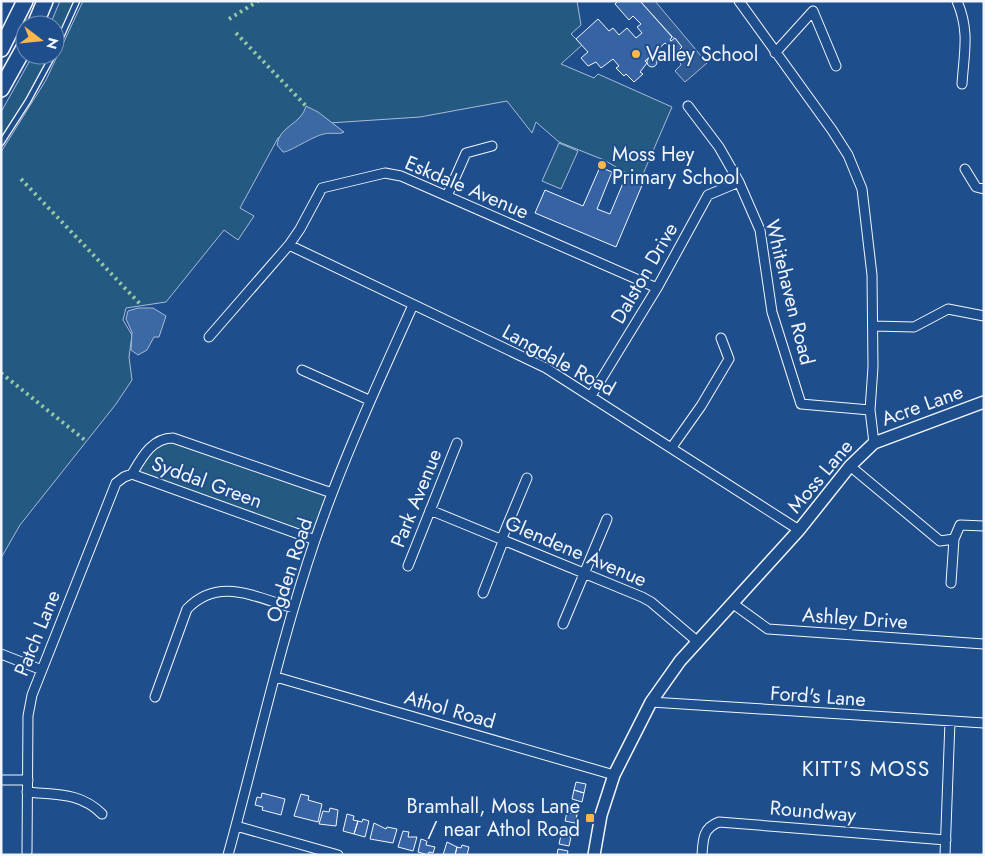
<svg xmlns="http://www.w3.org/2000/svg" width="985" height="856" font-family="Jost,sans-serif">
<rect width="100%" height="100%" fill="#1f4e8c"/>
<path fill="#245a82" stroke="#a8bbd7" d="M60,1H77L55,49V25H50Z
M83,1H577L581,25L571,34L582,45L561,64L594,78L598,74L672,107L640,181L604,160L559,142L536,122L532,133L507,101L420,117L299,125L278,138L240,208L254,216L238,240L224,230L166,302L126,308L123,320L132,335L129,357L132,380L116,404L20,525L1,558V152L46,80Z
M33,55H52L28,101L1,143V112Z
M559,143L578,151L561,189L542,181Z
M164,438L332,493L315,540L132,474Z"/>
<path fill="#305b95" stroke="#a8bbd7" d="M640,1H655L707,63L685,82L675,71L681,65L678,55L681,53L679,50L682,47Z"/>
<path fill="#3b69a3" stroke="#a8bbd7" d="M306,106L318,112L344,132C339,135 331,132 324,134C313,136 288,153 283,152L277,145C279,126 302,124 306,106Z
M138,308H153L166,316L159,337H154L147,350L138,355L131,350L132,332L126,319L128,311Z"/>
<path fill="#3563a3" stroke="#f2f6ff" d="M618,1H640L672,37L670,40L671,41L675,38L682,47L679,50L681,53L678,55L665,43L645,61L647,63L640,72L643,74L634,82L626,74L624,76L616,68L619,66L613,59L601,68L596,62L588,66L581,58L588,52L576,39L598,19L609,31L613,28L619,35L627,28L636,38L642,33L637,27L641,24L633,16L629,20L615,4Z
M647 62a5 5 0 1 1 10 0a5 5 0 1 1-10 0Z
M600,167L612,172L597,209L610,214L626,176L643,183L616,247L535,213L545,190L583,206Z
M576,782L586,784L584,793L574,790Z
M574,790L584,793L582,802L572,799Z
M262,793L285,799L281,815L262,810L263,807L255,805L257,797L261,798Z
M301,794L309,796L308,800L322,804L318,822L294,816Z
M569,804L579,806L577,815L567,812Z
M330,808L338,810L336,826L319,824L323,811L329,812Z
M567,812L577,815L575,823L565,821Z
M347,814L354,816L353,820L358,821L354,834L343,831Z
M363,819L369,821L365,837L354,834L358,821L362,822Z
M374,823L386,829L387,827L397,829L393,843L370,839Z
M563,826L573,828L571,837L561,835Z
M403,831L409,832L408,837H417L413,851L398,847Z
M561,835L571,837L569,846L559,844Z
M421,839L427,841L426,845L435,847L433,853L429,852L428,855L418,852Z
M447,842L457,847L455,855H443Z
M462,845L469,847L467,855H455L457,847L461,848Z
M558,849L568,851L567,855H557Z"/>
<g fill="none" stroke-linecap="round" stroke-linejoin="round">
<g stroke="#f2f6ff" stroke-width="7">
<path id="lane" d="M55,50L77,1
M1,143L28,101L53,55"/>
</g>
<g stroke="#f2f6ff" stroke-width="11">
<path id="street" d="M739,1L832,130L848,155L862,189L872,275L873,367L870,410L874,443
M957,1C970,31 964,53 962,84
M775,53L813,11L836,66
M688,106L719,147L739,182L760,230L772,312L801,404L870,410
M965,169L976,187L984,189
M447,196L466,153L492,146
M289,245L546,368L799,530
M873,326L914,327L948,309L984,316
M209,337L289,245L300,229L322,188L385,173L401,176L657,288
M302,370L369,400
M591,396L657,288L708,195L739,182
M672,447L701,406L729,359L721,338
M850,466L940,541L954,539L960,525L984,526
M430,510L642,597L651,602L698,642
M502,538L527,478
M315,540L132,474C142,457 152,438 173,438L332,493
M408,566L457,443
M951,583L954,539
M483,593L504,539
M732,603L768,629L984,644
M563,624L607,519
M1,654L42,670
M276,677L614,775
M155,697L187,609C219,576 254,597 293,608
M651,702L984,723
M1,780H28
M27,792C56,795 80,792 102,814
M236,826L338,855
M27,852L28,716L32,695L116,483L124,477L132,474
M228,855C257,750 280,643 315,540C343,459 378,383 413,305
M702,855C703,839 703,828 719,822L946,840
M945,855L950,721"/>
</g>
<g stroke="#f2f6ff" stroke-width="14">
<path id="secondary" d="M594,855L601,815L614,775L651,702L680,661L799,530L850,466L874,443L984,402"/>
</g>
<g stroke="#f2f6ff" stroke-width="18">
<path id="highway" d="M35,25L45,1
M1,49L25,1
M1,89L25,46"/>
</g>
<use href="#lane" stroke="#1f4e8c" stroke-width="4.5"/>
<use href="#street" stroke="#1f4e8c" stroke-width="9"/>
<use href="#secondary" stroke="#1f4e8c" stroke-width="11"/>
<use href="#highway" stroke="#1f4e8c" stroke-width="15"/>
<path stroke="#97c8a6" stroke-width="4" stroke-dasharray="2.5 4" stroke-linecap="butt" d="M229,19L258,1
M236,33L306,106
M21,179L141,305
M1,373L86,441"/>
</g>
<g fill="#ffb74d" stroke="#1f4e8c" stroke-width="2">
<circle cx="636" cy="54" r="5"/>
<circle cx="602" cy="165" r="5"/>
<rect x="585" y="813" width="10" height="10" rx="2.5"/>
</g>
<g text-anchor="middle" stroke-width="4" stroke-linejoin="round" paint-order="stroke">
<g font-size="20" fill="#f2f6ff" stroke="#1f4e8c" text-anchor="start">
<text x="646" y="61">Valley School</text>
<text x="612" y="161">Moss Hey<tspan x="612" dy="23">Primary School</tspan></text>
<text x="580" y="813" text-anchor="end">Bramhall, Moss Lane<tspan x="580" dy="23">/ near Athol Road</tspan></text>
</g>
<g font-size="20" fill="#f2f6ff" stroke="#1f4e8c">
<text transform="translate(467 187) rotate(23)" y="7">Eskdale Avenue</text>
<text transform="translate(644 273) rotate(-60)" y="7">Dalston Drive</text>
<text transform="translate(790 292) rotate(76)" y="7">Whitehaven Road</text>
<text transform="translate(559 360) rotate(29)" y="7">Langdale Road</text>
<text transform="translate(922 405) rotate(-20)" y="7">Acre Lane</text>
<text transform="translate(820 476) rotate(-50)" y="7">Moss Lane</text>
<text transform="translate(207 482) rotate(20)" y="7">Syddal Green</text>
<text transform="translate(416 498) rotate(-68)" y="7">Park Avenue</text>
<text transform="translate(576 551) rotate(23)" y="7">Glendene Avenue</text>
<text transform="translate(289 570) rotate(-72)" y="7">Ogden Road</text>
<text transform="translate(855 618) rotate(4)" y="7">Ashley Drive</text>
<text transform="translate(37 633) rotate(-68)" y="7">Patch Lane</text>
<text transform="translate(818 696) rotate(4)" y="7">Ford's Lane</text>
<text transform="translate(450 709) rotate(16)" y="7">Athol Road</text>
<text transform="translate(813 811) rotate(5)" y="7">Roundway</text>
</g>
<g font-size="21" letter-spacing="1" fill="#f2f6ff" stroke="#1f4e8c">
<text x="866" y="776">KITT'S MOSS</text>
</g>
</g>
<rect width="985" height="856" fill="none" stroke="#f2f6ff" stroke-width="5"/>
<g transform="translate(40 40) rotate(106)"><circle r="24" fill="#1f4e8c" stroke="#7391ba"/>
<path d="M0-4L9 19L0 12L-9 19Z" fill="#ffb74d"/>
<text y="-8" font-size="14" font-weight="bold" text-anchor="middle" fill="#f2f6ff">N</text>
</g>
</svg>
